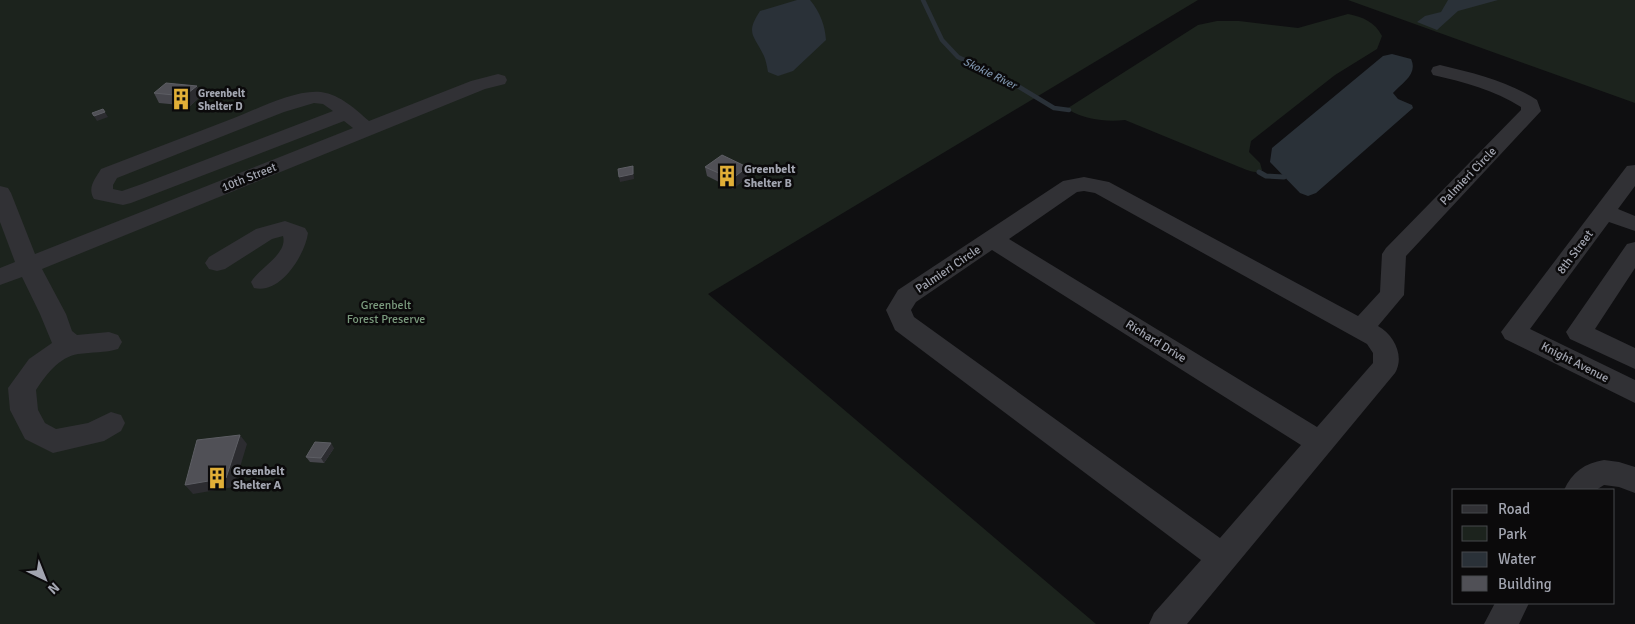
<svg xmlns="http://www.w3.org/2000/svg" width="1635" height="624" font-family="Signika,sans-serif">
<rect width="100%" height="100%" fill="#0f0f11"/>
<path fill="#1c231d" d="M0,0H1198L708,294L1096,624H0Z
M1348,0H1635V103Z
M1348,14C1363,17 1375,22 1382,36L1377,49L1335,75L1251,141L1249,152L1260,163L1262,170C1255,175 1245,169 1237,166L1125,120C1107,122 1086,120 1069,110L1068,108L1198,25L1217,21H1239L1298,28Z"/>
<path fill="#2a3138" d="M797,0H810C820,12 825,25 826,40L793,71L778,76L768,72C767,66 766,61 764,56C754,35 745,34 760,11Z
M1448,0H1498L1458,11L1437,30L1417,22L1425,16L1441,12Z
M1392,54L1411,59C1418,74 1403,82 1393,93L1398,99L1412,105L1413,108L1316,193L1308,196L1300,193L1270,162L1272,148L1383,56Z"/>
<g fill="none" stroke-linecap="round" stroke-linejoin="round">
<path stroke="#2a3138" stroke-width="4.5" d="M923,0L942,40L958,57L1016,85L1054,108L1069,110"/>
<path stroke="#2a3138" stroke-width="5" d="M1259,172L1266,176L1284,177"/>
<path fill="#313135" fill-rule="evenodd" d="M1440,65C1474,73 1507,81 1537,100L1541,111L1406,256L1404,295L1378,326C1394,335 1405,356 1395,373L1187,624H1149L1154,613L1201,560L895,330L886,310L898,290L1063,181L1084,177L1109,182L1358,316L1380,292L1382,254L1386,248L1521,110V107C1494,90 1464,82 1433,75L1431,71L1433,67ZM1084,191L1095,193L1367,344L1373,353V363L1317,427L1009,239L1077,192ZM992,250L1301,445L1220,538L914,317L911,310L916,302Z
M498,74L505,76L507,80L505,84L485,89L42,269L66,314L72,331L77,335L109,332L118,335L122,342L118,349C105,353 92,352 78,354C59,357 46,375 36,390L38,410L45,423L56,429L88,423L111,412L121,415L125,423L121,431L104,441L53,453L25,439L10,410L8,388L29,359L52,343L40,314L22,277L0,285V268L15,262L0,222V186L8,188L11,193L35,254L353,128L344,121L131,203L123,205L94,199C87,188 95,179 101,169C145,152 190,135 234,118C257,109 296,89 321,92C341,95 355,109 369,121L471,81ZM314,103L323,104L333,111L142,184L122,191L113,189V185L117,178L284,112Z
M1635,165V186L1618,209L1635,216V231L1609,222L1530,329L1635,380V403L1505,339L1501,332L1627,166Z
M285,221L305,228L308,233C305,255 280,295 254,288L251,282C259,268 288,254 283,236L272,239L225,269L217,271L209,269L205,263L209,257L256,229Z
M1635,242V268L1595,329L1635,348V369L1570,339L1566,332L1627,244Z
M1604,460L1619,462L1635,467V493L1619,487L1604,485L1596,490H1564C1572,472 1585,463 1604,460Z
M1495,603H1529L1519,624H1484Z"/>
</g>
<path fill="#46464c" d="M154,93L202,95L190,106L159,103Z
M705,167L747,177L733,189L707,176Z
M334,448L324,463L310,462L306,457Z"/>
<path fill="#2c2c30" d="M197,86L202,95L190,106L184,96Z
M103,109L108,117L97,121L94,116Z
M633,166L634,179L620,182L619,177Z
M747,167V177L733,189L732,179Z
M240,435L247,444L234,487L193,494L185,485Z
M331,443L334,448L324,463L321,458Z"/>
<path fill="#505056" stroke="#5d5e64" d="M166,83L197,86L184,96L154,93Z
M103,109L105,112L94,116L92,113Z
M722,155L747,167L732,179L705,167Z
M633,166V174L619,177L618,169Z
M240,435L226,478L185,485L197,440Z
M315,442L331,443L321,458L306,457Z"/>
<defs>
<g id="building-bare" transform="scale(1.725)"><path d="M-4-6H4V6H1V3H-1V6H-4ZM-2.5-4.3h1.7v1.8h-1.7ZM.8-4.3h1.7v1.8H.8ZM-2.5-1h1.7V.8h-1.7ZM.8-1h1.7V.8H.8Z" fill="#e1af37" stroke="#0b0a0b" stroke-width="2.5" paint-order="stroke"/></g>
</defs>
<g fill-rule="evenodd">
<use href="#building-bare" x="181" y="99"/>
<use href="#building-bare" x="727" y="176"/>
<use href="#building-bare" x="217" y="478"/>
</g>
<g text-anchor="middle" stroke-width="5" stroke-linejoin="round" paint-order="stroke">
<g font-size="11" font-style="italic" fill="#7b91a9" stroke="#0b0a0b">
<text transform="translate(990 73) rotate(26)" y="4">Skokie River</text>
</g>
<g font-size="11" font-weight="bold" fill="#a2a5b0" stroke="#0b0a0b" text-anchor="start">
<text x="198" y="97">Greenbelt<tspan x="198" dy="13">Shelter D</tspan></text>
</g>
<g font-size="12" font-weight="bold" fill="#a2a5b0" stroke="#0b0a0b" text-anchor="start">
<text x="744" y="173">Greenbelt<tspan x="744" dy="14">Shelter B</tspan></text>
<text x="233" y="475">Greenbelt<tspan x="233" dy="14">Shelter A</tspan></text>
</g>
<g font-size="12" fill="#a2a5b0" stroke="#0b0a0b">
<text transform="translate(1468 176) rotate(-46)" y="4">Palmieri Circle</text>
<text transform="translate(249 177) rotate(-22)" y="4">10th Street</text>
<text transform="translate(1575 252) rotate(-53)" y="4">8th Street</text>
<text transform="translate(948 269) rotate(-34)" y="4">Palmieri Circle</text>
<text transform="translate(1156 341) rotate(32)" y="4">Richard Drive</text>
<text transform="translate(1575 362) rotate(27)" y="4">Knight Avenue</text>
</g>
<g font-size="12" fill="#7a9a7d" stroke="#0b0a0b">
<text x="386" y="309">Greenbelt<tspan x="386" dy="14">Forest Preserve</tspan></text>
</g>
</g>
<rect x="1452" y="489" width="162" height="115" fill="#0b0a0b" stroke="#47484d"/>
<rect x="1462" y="505" width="25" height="8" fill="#313135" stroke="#47484d"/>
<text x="1498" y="514" font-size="15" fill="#a2a5b0">Road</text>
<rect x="1462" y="526" width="25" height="15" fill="#1c231d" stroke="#47484d"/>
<text x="1498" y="539" font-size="15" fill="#a2a5b0">Park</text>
<rect x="1462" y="552" width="25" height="15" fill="#2a3138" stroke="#47484d"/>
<text x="1498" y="564" font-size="15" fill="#a2a5b0">Water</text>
<rect x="1462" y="576" width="25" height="15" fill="#505056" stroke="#47484d"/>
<text x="1498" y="589" font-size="15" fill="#a2a5b0">Building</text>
<g transform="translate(45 579) rotate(137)" stroke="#0b0a0b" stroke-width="4" paint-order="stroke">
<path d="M0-4L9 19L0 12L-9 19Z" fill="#a2a5b0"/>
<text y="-8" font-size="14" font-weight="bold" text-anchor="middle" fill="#a2a5b0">N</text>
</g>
</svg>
